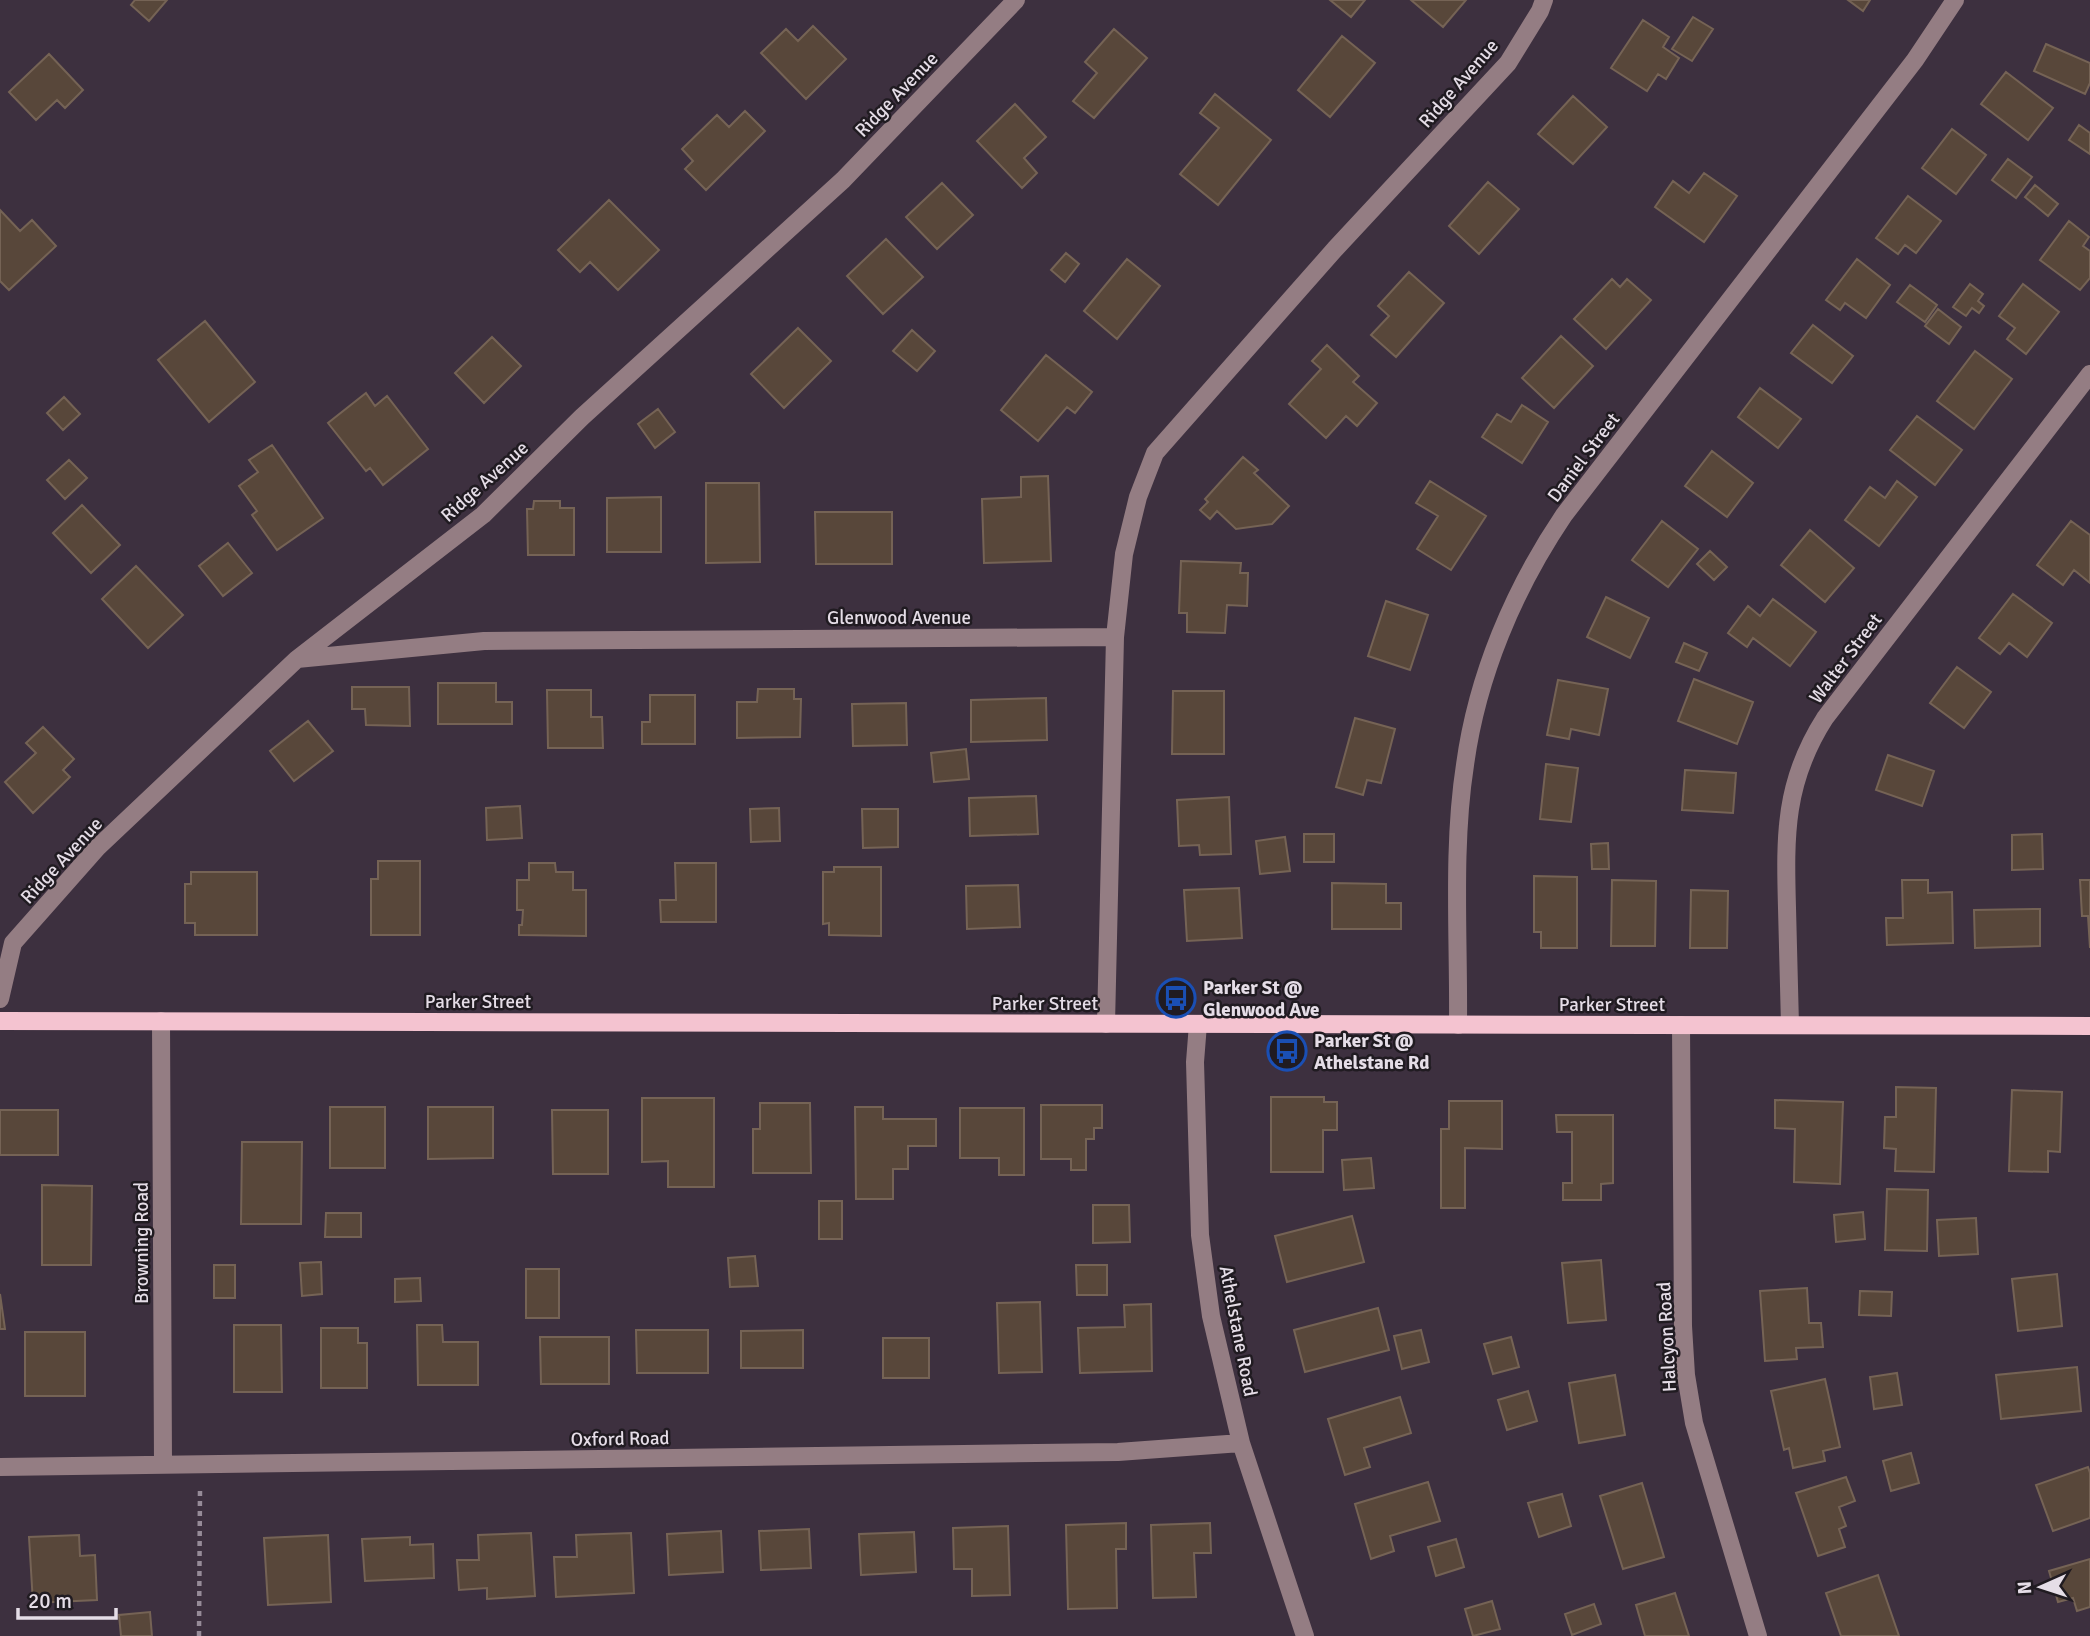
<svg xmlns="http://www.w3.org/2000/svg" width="2090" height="1636" font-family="Signika,sans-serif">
<rect width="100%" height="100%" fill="#3d303f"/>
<path fill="#58473a" stroke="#756355" stroke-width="2" d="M135,0H167L149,21L131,5Z
M1330,0H1365L1351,17Z
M1411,0H1466L1443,27Z
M1848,0H1870L1863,11Z
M1693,17L1713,29L1692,61L1672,49Z
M1643,20L1669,37L1663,47L1679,58L1666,79L1658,74L1647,91L1611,68Z
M813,26L846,59L806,99L761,53L786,29L798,41Z
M1114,29L1147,58L1094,118L1073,101L1097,73L1085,62Z
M1342,36L1375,63L1330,117L1298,90Z
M2046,44L2090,63V83L2085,94L2034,71Z
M49,54L83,90L65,108L57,100L36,120L9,92Z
M2006,72L2053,108L2028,140L1981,104Z
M1215,94L1271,140L1218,205L1180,174L1219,128L1200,113Z
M1573,96L1607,127L1573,164L1538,134Z
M1015,104L1046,137L1024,158L1037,173L1022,188L977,141Z
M745,111L765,131L706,190L685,169L693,161L682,149L717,115L729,127Z
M2079,125L2090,133V154L2069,140Z
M1952,129L1986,155L1956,194L1922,168Z
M2008,159L2032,177L2016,198L1992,180Z
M1704,173L1737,196L1704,242L1655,207L1673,181L1689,193Z
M1488,182L1519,209L1479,254L1449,226Z
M942,183L973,215L937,249L906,217Z
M2035,185L2058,204L2048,216L2025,197Z
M1908,196L1941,221L1916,253L1905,245L1898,254L1876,238Z
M609,200L659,250L618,290L590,262L580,272L558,250Z
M0,210L20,231L32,220L56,246L9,290L0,281Z
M2069,221L2089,237L2083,246L2090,251V278L2080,290L2040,260Z
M886,239L923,277L883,314L847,276Z
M1066,253L1079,264L1065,282L1051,270Z
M1127,259L1160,286L1117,339L1084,311Z
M1857,259L1890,285L1866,318L1845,303L1840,310L1826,300Z
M1409,272L1444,303L1396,357L1371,335L1389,316L1378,306Z
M1612,279L1620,287L1627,279L1651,300L1606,349L1574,319Z
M1970,284L1983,294L1978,301L1984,306L1979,313L1972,308L1966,316L1953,307Z
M2023,284L2059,312L2026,354L2007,339L2015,328L1999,316Z
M1910,285L1937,305L1925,322L1897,302Z
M1938,309L1961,327L1949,344L1925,326Z
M205,321L255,382L209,422L158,360Z
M1813,325L1853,356L1832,383L1791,353Z
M798,328L831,361L784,408L751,374Z
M912,330L935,351L917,371L893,351Z
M1561,336L1593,366L1554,408L1522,378Z
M492,337L521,366L484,403L455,373Z
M1327,345L1359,376L1353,382L1377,403L1357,426L1346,416L1326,438L1289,404L1321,369L1312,361Z
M1975,351L2012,379L1974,429L1937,401Z
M1046,355L1092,392L1075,413L1067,407L1038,441L1001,410Z
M1760,388L1801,419L1778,448L1738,417Z
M366,393L375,406L387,396L428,449L383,485L370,468L366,471L328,423Z
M64,397L80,414L63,430L47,413Z
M1522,405L1548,422L1522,463L1482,437L1497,414L1511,422Z
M658,409L675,432L655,448L638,424Z
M1917,416L1962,450L1935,485L1890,450Z
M272,445L323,518L277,550L252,515L257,511L239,486L258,472L249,460Z
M1712,451L1753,483L1727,517L1685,486Z
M1243,457L1258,470L1254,473L1289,506L1272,524L1236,529L1217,511L1210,519L1200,510L1208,502L1205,499Z
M69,460L87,478L65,499L47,480Z
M1048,476L1051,561L984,563L982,499L1021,497V477Z
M1430,481L1486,516L1451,570L1417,549L1438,516L1416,503Z
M1897,481L1917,497L1879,546L1845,520L1870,487L1885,498Z
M706,483H759L760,562L706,563Z
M661,497V552H607V498Z
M534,501H560V508H574V555H528L527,509H533Z
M82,505L120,545L91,573L53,533Z
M815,512H892V564H816Z
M1662,521L1698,549L1668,587L1632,560Z
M2071,521L2090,535V583L2074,570L2063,585L2037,565Z
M1810,530L1854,568L1825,602L1781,565Z
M228,543L252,573L223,596L199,566Z
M1710,551L1727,567L1714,580L1697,564Z
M1181,561L1241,563L1240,573H1248L1247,606L1227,605L1225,633L1187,632V613H1179Z
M136,566L183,615L148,648L102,599Z
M2013,594L2052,623L2027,657L2009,643L2000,654L1979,638Z
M1606,597L1649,618L1630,658L1587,637Z
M1773,599L1816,632L1790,666L1753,638L1747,647L1728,633L1748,606L1760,616Z
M1386,601L1428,615L1410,670L1368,656Z
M1684,643L1707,653L1699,671L1676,662Z
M1957,667L1991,692L1964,728L1930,703Z
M1694,679L1753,702L1737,744L1678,721Z
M1558,680L1608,689L1599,735L1571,729L1569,739L1547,735Z
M438,683H496V702H512V724H438Z
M352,687H409L410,726L366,725L365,709H352Z
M758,689H794V699H801L800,737L737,738V702H757Z
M547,690H591V717H602L603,748H548Z
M1173,691H1224V754H1172Z
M650,695H695V744H642V722H650Z
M1046,698L1047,740L971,742V700Z
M906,703L907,745L853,746L852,704Z
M1355,718L1395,729L1381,783L1367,780L1363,795L1336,787Z
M308,721L333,751L294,781L270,751Z
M43,727L74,759L63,770L70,777L33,813L5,782L36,753L26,743Z
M966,749L969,779L934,782L931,753Z
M1888,755L1934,771L1922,806L1876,790Z
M1546,764L1578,768L1571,822L1540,819Z
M1685,770L1736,773L1733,813L1682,810Z
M1036,796L1038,834L970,836L969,798Z
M1229,797L1231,854L1200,855L1199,845L1179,846L1177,800Z
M520,806L522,838L487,840L486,808Z
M779,808L780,841L751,842L750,809Z
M862,809H898V847L863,848Z
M1304,834H1334V862H1304Z
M2042,834L2043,869L2012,870V835Z
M1285,837L1290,871L1260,874L1256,841Z
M1608,843L1609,869H1592L1591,844Z
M378,861H420V935H371V879H378Z
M529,863H555L556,872H573V890H586V936L519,935V925H522L523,910H517V880H529Z
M675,863H716V922H661L660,900H676Z
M834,867H881V936L829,935V923L823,924V872H834Z
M191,872H257V935H195V923H185V884H191Z
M1534,876L1577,877V948H1541V932H1534Z
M1612,880L1656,881L1655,946H1611Z
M1902,880H1928V893L1952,892L1953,943L1887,945L1886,918H1903Z
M2080,880H2090V948L2088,916H2082Z
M1332,883L1386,884V903H1401V929H1332Z
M1018,885L1020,927L967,929L966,886Z
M1239,888L1242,938L1187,941L1184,890Z
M1691,890L1728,891L1727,948H1690Z
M2040,909V946L1975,948L1974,910Z
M1896,1087L1936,1088L1934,1172L1895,1171L1896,1149L1884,1148L1885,1117H1896Z
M2012,1090L2062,1092L2060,1152L2048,1151V1172L2009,1171Z
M1271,1097H1324V1102H1337V1130H1323V1172H1271Z
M642,1098H714V1187H668V1161L642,1162Z
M1775,1100L1843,1102L1840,1184L1794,1182L1795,1129L1775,1128Z
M1449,1101H1502V1149L1465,1148V1208H1441V1129H1449Z
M760,1103H810L811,1173H753V1129H760Z
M1041,1105H1102V1128H1094V1139H1086V1170H1071V1159H1041Z
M330,1107H385V1168H330Z
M428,1107H493V1158L428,1159Z
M855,1107H883V1119H936V1146H908V1169H893V1199H856Z
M960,1108H1024V1175H999V1158H960Z
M0,1110H58V1155H0Z
M552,1110H608V1174H553Z
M1556,1115H1613V1183L1601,1184V1200H1563V1183H1572V1132H1557Z
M242,1142H302L301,1224H241Z
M1371,1158L1374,1188L1344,1190L1342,1160Z
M42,1185L92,1186L91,1265H42Z
M1887,1189L1928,1190L1927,1251L1885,1250Z
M819,1201H842V1239H819Z
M1093,1205H1129L1130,1242L1093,1243Z
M1863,1212L1865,1239L1836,1242L1834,1215Z
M326,1213H361V1237H325Z
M1352,1216L1364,1262L1287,1282L1275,1236Z
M1976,1218L1978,1254L1939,1256L1937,1220Z
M755,1256L758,1286L730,1287L728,1258Z
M1601,1260L1606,1320L1568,1323L1562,1263Z
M321,1262L322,1294L302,1296L300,1263Z
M214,1265H235V1298H214Z
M1076,1265H1107V1295H1077Z
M526,1269H559V1318H526Z
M2057,1274L2062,1326L2018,1331L2012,1279Z
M420,1278L421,1301L395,1302V1279Z
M1807,1288L1809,1323H1821L1823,1347L1796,1348L1797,1359L1765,1361L1760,1291Z
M1860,1291L1892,1292L1891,1316L1859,1315Z
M0,1294L5,1329H0Z
M1040,1302L1042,1372L999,1373L997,1303Z
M1151,1304L1152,1371L1080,1373L1078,1328L1125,1327L1124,1305Z
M1378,1308L1389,1350L1305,1372L1294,1330Z
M234,1325H281L282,1392H234Z
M417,1325H442L443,1342H478V1385H418Z
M321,1328H358V1343H367V1388H321Z
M636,1330H708V1373H637Z
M803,1330V1368H741V1331Z
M1421,1330L1429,1362L1402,1369L1394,1336Z
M25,1332H85V1396H25Z
M540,1337H609V1384H541Z
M1511,1337L1519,1367L1493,1374L1484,1344Z
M883,1338H929V1378H883Z
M2077,1367L2081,1411L2001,1419L1996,1375Z
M1897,1373L1902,1405L1874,1409L1870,1377Z
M1615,1375L1625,1435L1579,1443L1569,1383Z
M1825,1379L1840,1447L1823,1451L1825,1461L1793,1468L1789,1448L1784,1450L1771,1391Z
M1528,1391L1537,1421L1507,1430L1498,1400Z
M1400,1397L1411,1433L1364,1448L1370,1467L1345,1475L1328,1419Z
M1911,1453L1919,1483L1891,1491L1883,1461Z
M2088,1467L2090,1473V1518L2053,1531L2036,1485Z
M1846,1477L1855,1501L1839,1507L1846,1526L1839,1529L1845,1547L1818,1556L1796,1493Z
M1428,1482L1440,1521L1390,1536L1394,1551L1371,1559L1355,1504Z
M1642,1483L1664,1557L1623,1569L1600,1496Z
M1562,1494L1571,1526L1539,1537L1528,1503Z
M1126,1523V1549H1116L1117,1608L1068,1609L1066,1525Z
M1210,1523L1211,1553H1194L1196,1597L1153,1598L1151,1525Z
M1008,1526L1010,1595L972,1596V1569H954L953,1528Z
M809,1529L811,1568L761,1570L759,1531Z
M721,1531L723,1572L669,1575L667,1534Z
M914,1532L916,1572L861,1575L859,1534Z
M531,1533L535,1596L487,1599V1588L459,1590L457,1560H479L478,1535Z
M631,1533L634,1593L556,1597L554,1557H577L576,1535Z
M79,1535L80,1556L95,1555L97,1600L33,1603L29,1537Z
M328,1535L331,1602L268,1605L264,1538Z
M410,1537V1545L433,1544L434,1578L365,1581L362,1539Z
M1456,1539L1464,1567L1436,1576L1428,1547Z
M2090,1559V1607L2077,1611L2073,1598L2058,1602L2049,1571Z
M1878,1575L1899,1636H1841L1826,1593Z
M1675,1593L1689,1636H1645L1636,1605Z
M1492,1601L1500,1629L1473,1636L1465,1609Z
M1594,1604L1601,1624L1572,1635L1565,1614Z
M150,1612L152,1636H121L119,1615Z"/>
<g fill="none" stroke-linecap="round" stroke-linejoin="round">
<path stroke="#968b98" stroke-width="4.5" stroke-dasharray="5 5" stroke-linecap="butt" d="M199,1636L200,1490"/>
<path stroke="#947d83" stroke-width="18" d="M1115,637L1124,554L1138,497L1155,453L1335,249L1508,63L1540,11L1544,0
M297,659L484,641L1115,637L1106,1024
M0,999L13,943L97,848L297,659L483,515L582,417L843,180L1016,0
M161,1021L163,1464
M1198,1024L1195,1062L1200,1235L1211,1316L1241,1443L1305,1636
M1458,1025C1459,940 1452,848 1465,765C1477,676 1514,589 1564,515L1915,60L1955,0
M1681,1025L1683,1326L1686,1375L1694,1423L1758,1636
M1790,1025C1789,986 1788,947 1787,908C1785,835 1784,782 1825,718L2090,374
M0,1467L1118,1452L1241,1443"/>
<path stroke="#f4c3d0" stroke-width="18" d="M0,1021L2090,1026"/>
</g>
<defs>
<g id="bus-ring" transform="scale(2.0125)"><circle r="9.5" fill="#201b21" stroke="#1a4fb4" stroke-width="1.5"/><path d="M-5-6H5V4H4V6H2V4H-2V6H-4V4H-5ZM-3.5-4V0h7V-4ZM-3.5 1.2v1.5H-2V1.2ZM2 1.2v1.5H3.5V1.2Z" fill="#1a4fb4"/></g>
</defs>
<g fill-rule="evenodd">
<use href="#bus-ring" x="1176" y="998"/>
<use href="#bus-ring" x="1287" y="1051"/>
</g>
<g text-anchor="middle" stroke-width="5" stroke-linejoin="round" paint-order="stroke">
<g font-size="19" fill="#e5dde7" stroke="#201b21">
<text transform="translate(1458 83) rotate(-49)" y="7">Ridge Avenue</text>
<text transform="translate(896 94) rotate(-46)" y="7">Ridge Avenue</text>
<text transform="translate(1583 457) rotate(-53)" y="7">Daniel Street</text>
<text transform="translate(484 481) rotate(-42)" y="7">Ridge Avenue</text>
<text x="899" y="624">Glenwood Avenue</text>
<text transform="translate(1845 658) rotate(-53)" y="7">Walter Street</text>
<text transform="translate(61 860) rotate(-47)" y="7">Ridge Avenue</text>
<text x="478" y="1008">Parker Street</text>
<text x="1045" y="1010">Parker Street</text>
<text x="1612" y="1011">Parker Street</text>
<text transform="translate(141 1243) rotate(-90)" y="7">Browning Road</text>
<text transform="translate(1239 1331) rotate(79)" y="7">Athelstane Road</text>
<text transform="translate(1666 1337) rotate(-93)" y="7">Halcyon Road</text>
<text transform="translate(620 1438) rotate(-1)" y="7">Oxford Road</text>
</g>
<g font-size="19" font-weight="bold" fill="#e5dde7" stroke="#201b21" text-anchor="start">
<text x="1203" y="994">Parker St @<tspan x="1203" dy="22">Glenwood Ave</tspan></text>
<text x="1314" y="1047">Parker St @<tspan x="1314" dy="22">Athelstane Rd</tspan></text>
</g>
</g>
<g transform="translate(2041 1587) rotate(267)" stroke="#201b21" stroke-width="5" paint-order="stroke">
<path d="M0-5L12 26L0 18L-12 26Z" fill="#e5dde7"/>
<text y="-10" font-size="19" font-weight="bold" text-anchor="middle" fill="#e5dde7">N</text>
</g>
<path d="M18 1608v10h98v-10" fill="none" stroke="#e5dde7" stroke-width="3.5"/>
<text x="28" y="1608" font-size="21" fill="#e5dde7" stroke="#201b21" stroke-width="5" paint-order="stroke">20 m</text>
</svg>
